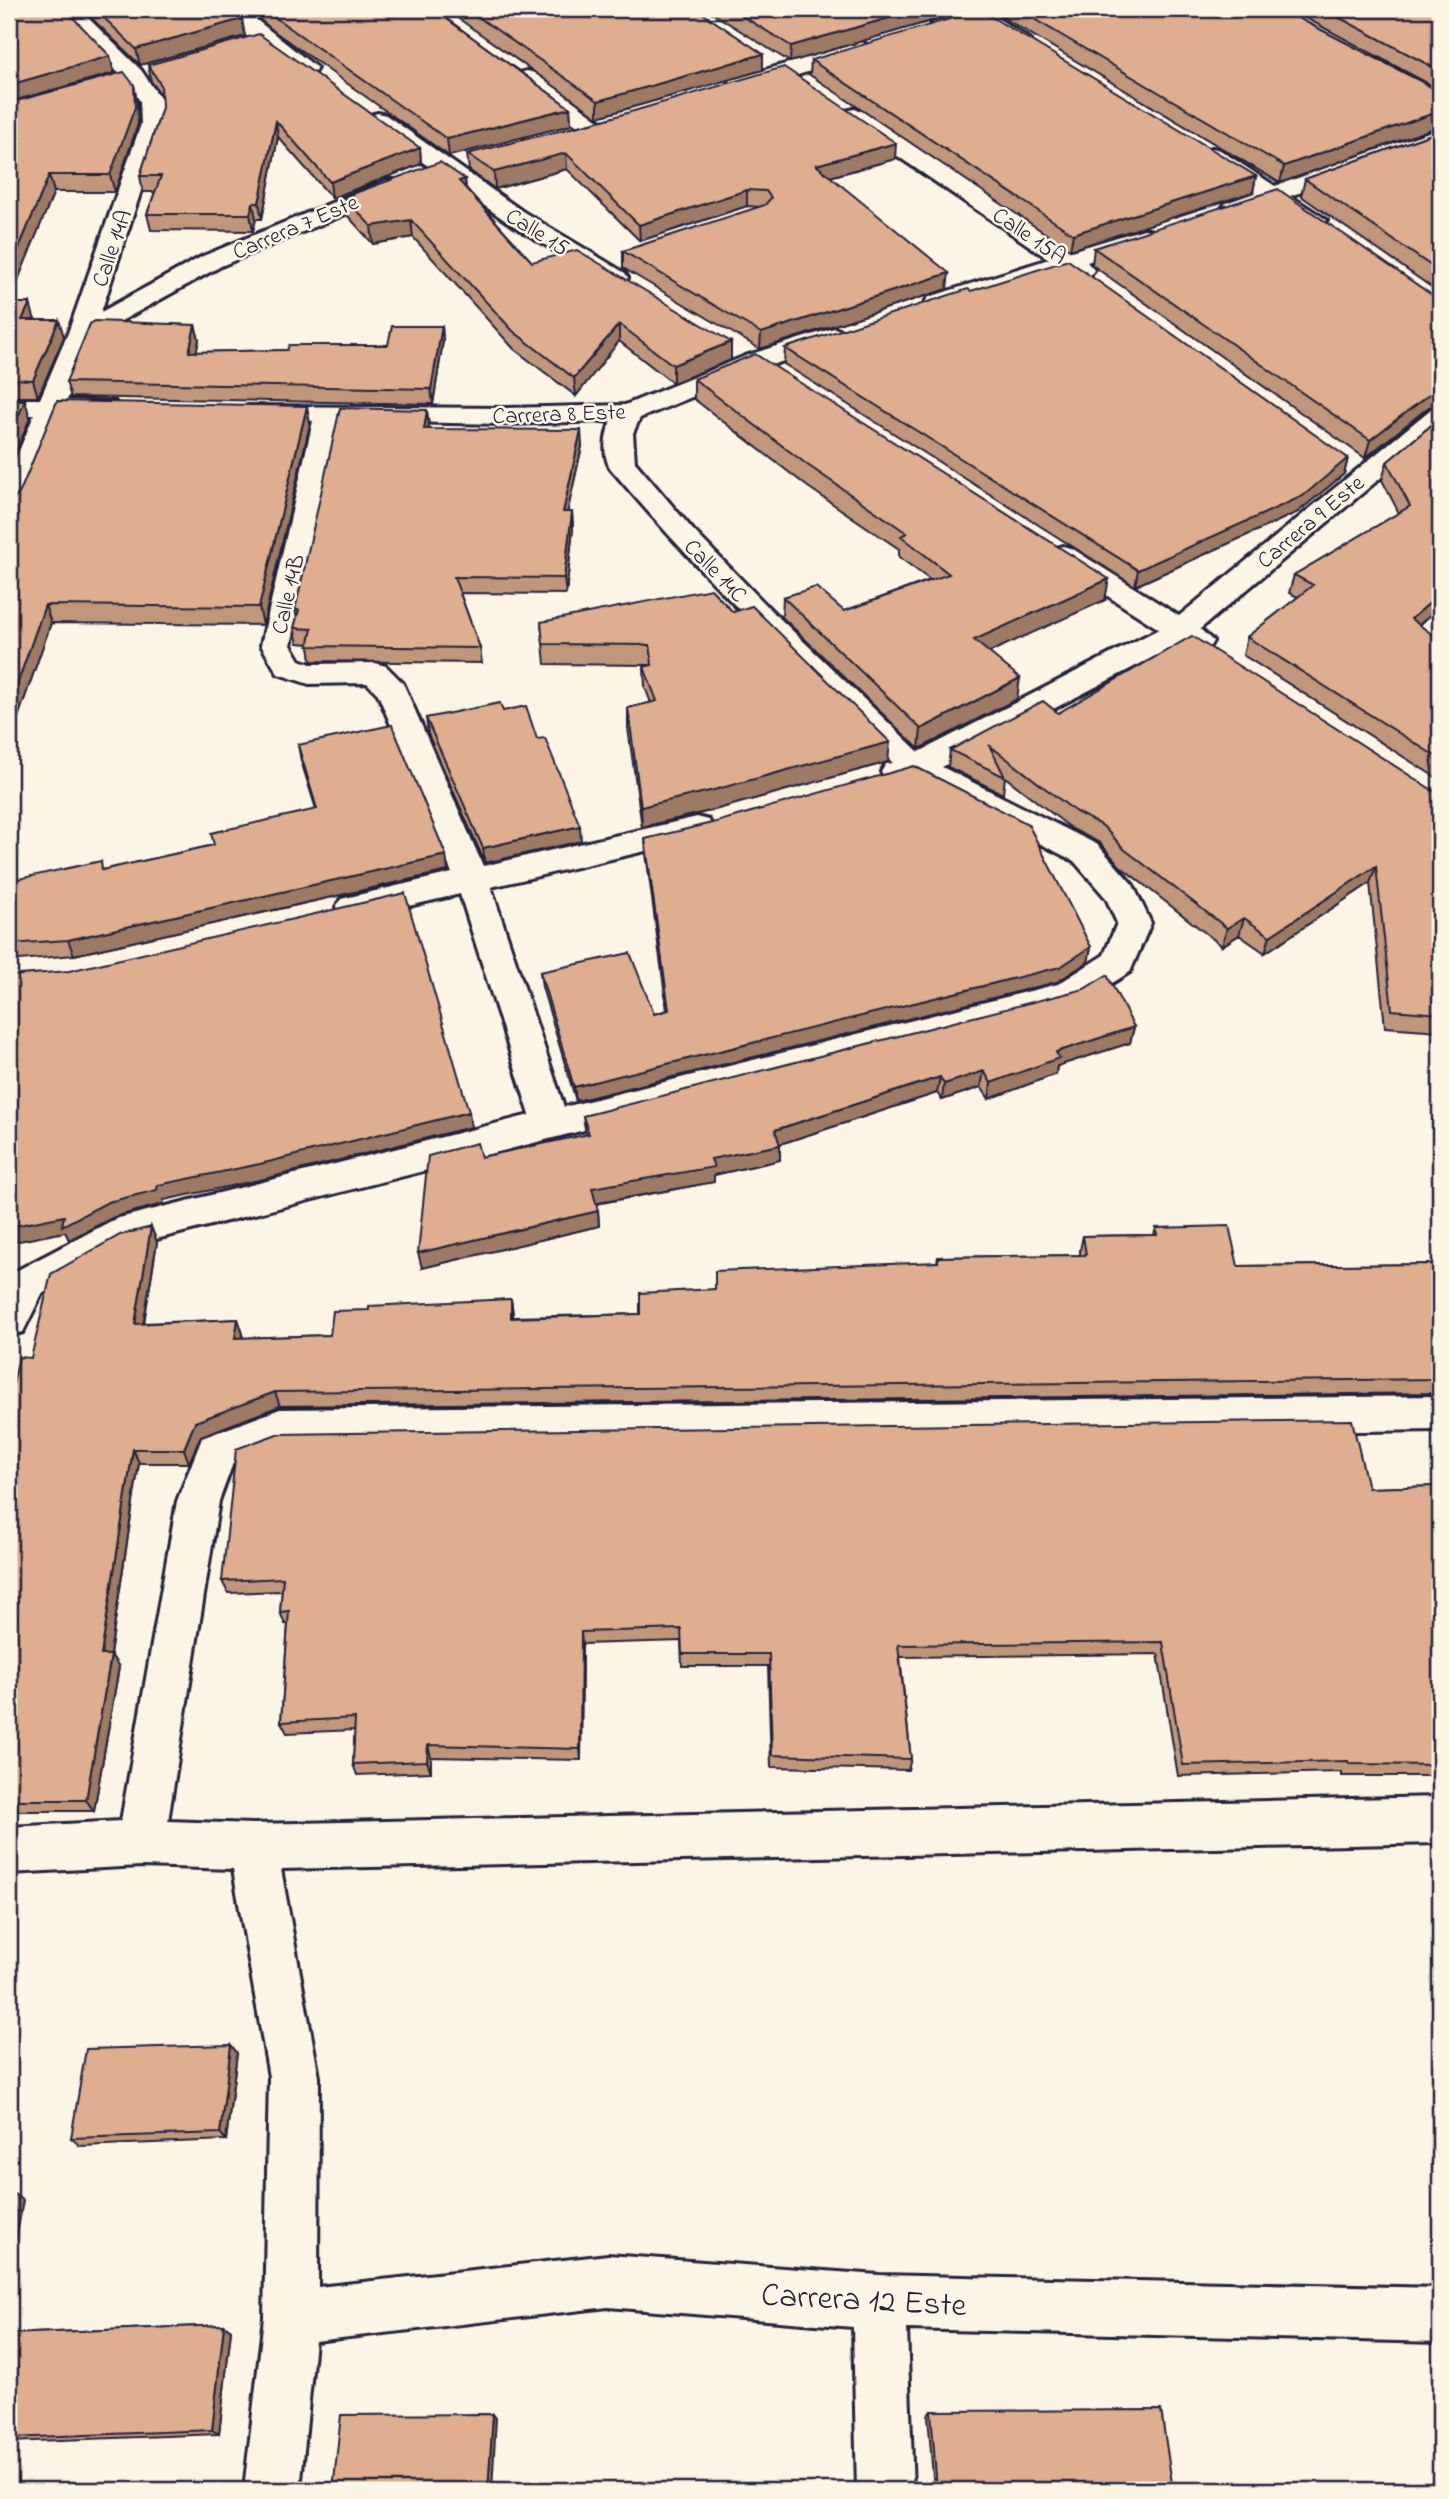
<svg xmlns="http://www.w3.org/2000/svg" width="1449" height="2499" font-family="'Indie Flower',sans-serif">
<rect width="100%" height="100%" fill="#fcf5e5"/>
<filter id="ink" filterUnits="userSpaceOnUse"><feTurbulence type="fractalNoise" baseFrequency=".0143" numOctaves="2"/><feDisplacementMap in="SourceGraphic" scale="14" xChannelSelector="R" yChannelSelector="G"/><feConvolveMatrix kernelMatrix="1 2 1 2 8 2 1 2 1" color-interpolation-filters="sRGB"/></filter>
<g filter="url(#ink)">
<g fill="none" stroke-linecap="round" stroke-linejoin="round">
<g stroke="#22223b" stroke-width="6">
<path id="minor" d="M57,9H79L141,70L162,101L163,124L101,312L203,256L387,180H403L407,185L403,190L221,266L92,337L67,400L115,402L119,408L115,414L60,416L23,508L19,514L9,516V475L34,415H9V399H40L68,333L141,124L140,101L125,80Z
M221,9H243L317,68L314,73C293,78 232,27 221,9Z
M983,9H1016L1012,13L940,34L929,28L932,23Z
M862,42L873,49L870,54L738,92L727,85L730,80Z
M527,71L535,73L603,123L606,128L603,133H587L519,83L516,78L519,73Z
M854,109L862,111L1071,251L1144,229L1153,231L1156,236L1153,241L1087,262L1094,270L1091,275L1082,277L1065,269L947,307H929L925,302L929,297L1049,259L846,121L843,116L846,111Z
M378,113L386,115L522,211L625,273L628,278L625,283H607L506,221L370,125L367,120L370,115Z
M1440,128V143L1242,213H1226L1222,208L1226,203Z
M834,328L843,331L847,336L843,341L766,367L640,418L633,433L635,462L693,530L774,613L919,752L1159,629L1053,561L1049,555L1053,549L1063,546L1073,549L1179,616L1431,409L1440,407V428L1200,629L1213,641L1209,648L1198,650L1180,643L942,767L1098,845L1133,885L1151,923L1130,972L1080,1003L1068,1007L125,1247L42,1294L23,1332L9,1336V1282L14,1272L115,1219L530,1115L460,894L353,919L341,915L336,907L341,899L452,873L378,694L367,683L309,684L278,674L261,645L313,421L248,418L244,412L248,406L505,408L625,405L748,355ZM340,421L505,424L611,421C605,435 602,456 611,469C699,573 795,667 893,763L886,764L881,772L886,780L897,783L913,778L1074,861L1106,898L1117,923L1104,955L1058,984L564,1107L491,887L697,839L709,836L713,828L709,820L697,817L483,866L403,683L386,666L375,663L311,664L300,660L291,645Z
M1440,1396V1430L281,1445L233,1463L219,1501L168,1821L253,1824L1440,1797V1843L281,1869L319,2077L318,2287L608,2255L879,2275L1440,2288V2342L907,2329L913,2490H857L853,2327L608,2307L315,2341L300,2490H244L264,2317L269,2077L233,1869L141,1866L9,1873V1827L121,1821L177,1501L202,1438L280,1409Z"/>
</g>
<g stroke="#22223b" stroke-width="6">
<path id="secondary" d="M957,9H983L1030,39L1019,45L1011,44Z
M1212,148L1220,150L1327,220L1324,225H1306L1204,160L1200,155L1204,150Z"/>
</g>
<use href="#minor" fill="#fcf5e5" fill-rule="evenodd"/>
<use href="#secondary" fill="#fcf5e5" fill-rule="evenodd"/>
</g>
<path fill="#c0967c" stroke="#22223b" stroke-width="2" d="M82,9H231L245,36L140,65Z
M247,9H433L570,108L571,125L449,156L275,32Z
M445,9H696L763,70L598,117Z
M706,9H959V13L790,62Z
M1005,9H1281L1424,83L1280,183L1004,18Z
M1289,9H1427L1440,15V90Z
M811,60L1256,176L1253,192L1070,250L810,75Z
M148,65L420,148L421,164L332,198L278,137L262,219H256L253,231L151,230L147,214L155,192H143L140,176L162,108V96L151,81Z
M134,85L137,102L138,124L115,192H54L9,103Z
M603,120L895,159L830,177L947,289L760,349L623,268V251L760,207L747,206L640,241L567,169L495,189L469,170L467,154Z
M1440,131V293L1301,196L1305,179Z
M465,179L466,188L532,262L731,342V360L673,383L619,341L576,396L514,349L413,237L373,244L347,215L344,197Z
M1094,248L1435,297L1429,407L1365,458L1092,265Z
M971,291L1348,458L1344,474L1298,512L1135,586L784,364L785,348Z
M9,303L64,337L38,397H9Z
M195,325L199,340L196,352L287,350L388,345L442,326L443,341L433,404L71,397L66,382Z
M694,379L1105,600L989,652L1017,699L919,749L782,617L783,597L844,611L930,580L899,557V549L808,487L694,399Z
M1440,418V607L1419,625L1440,640V780L1243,655L1247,637L1298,597L1289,593L1294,575L1399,513L1382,480L1387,462Z
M310,424L263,625L51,623L9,743V500Z
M429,425L428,429L582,446L567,512H572L573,528L566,594L460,593L480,648L482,663L311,661L309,644L298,643L294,628L297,618L295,610Z
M733,612L888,762L714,810L642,827L628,728V708L651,703L645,687L644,667L650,665L545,664L541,622Z
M503,711L537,739L581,841L485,863L428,734L426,718Z
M1058,713L1440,792V1031L1385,1027L1370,883L1265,953L1239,935L1222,946L1120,866L1100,843L1072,829L1005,777L1003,794L948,767L950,750Z
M298,745L448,871L74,955L9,961V923L103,870L214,845L316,809L301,761Z
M645,839L1091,947L1088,962L1057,982L576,1101L542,987L540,972L654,1014L667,1010L646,854Z
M1134,1027L1130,1043L1057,1066L1056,1074L989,1099L981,1087L942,1100L937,1093L780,1144V1160L714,1175V1182L596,1204L598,1211L599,1226L422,1268L481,1157L586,1135L583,1116Z
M151,1227L157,1242L144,1323L238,1319L243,1334L242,1338L330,1335L369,1310L511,1299L513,1317L640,1314L715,1289L937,1262L938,1257L1080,1255V1250L1083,1236L1154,1235L1156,1228L1238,1266L1440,1264V1393L280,1406L201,1436L189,1463H139L110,1655H111L119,1667L94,1811H9V1402L31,1358Z
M1440,1486V1776H1341V1772L1178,1776L1158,1654L900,1657L911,1759L908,1770L771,1767L768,1666H682L681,1641L582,1644L581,1760L431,1757V1772L357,1775L353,1764L355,1730L287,1733L281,1722L288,1624H285L280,1612L282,1591L228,1593L222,1581L1368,1488Z
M231,2045L237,2053L226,2140L80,2146L71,2138Z
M224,2325L231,2330L219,2434L9,2442V2334Z
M931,2411L1173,2490H934L928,2415Z"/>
<path fill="#9c7a65" stroke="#22223b" stroke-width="2" d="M920,9H959V13L790,62L791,46Z
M242,19L245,36L140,65L136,49Z
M763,54V70L598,117V101Z
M110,56L114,73L9,102V85Z
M134,85L137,102L138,124L115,192L110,175Z
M570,108L571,125L449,156L447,139Z
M1440,111V126L1280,183L1284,166Z
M276,121L278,137L262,219L259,203Z
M896,143L895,159L815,181L816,165Z
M420,148L421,164L332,198L330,182Z
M566,153L567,169L495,189L494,172Z
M49,175L54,192L9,302V272Z
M1256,176L1253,192L1070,250L1073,234Z
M465,179L466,196L459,181Z
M747,190V206L640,241L639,225Z
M253,203L256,219L253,231L250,214Z
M411,220L413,237L373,244L371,226Z
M949,273L947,289L760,349L761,333Z
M30,303L35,321L22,320Z
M59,320L64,337L38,397L33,380Z
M619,324V341L576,396L574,378Z
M195,325L199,340L193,367L189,352Z
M442,326L443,341L433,404L431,389Z
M731,342V360L673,383V365Z
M1440,389V405L1429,407L1365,458L1370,440L1435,390Z
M25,400L30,418L9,469V438Z
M307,406L310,424L263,625L259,607Z
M427,410L429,425L426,444L424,429Z
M581,430L582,446L564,528L563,512Z
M1348,458L1344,474L1298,512L1135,586L1138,570Z
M572,512L573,528L566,594L564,578Z
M1109,579L1105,600L972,660L974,640Z
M1440,594V607L1405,637L1411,619Z
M45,605L51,623L9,743V707Z
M1020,678L1017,699L919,749L921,729Z
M890,742L888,762L714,810L642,827L641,807Z
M580,826L581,841L485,863L483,848Z
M446,855L448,871L74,955L68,940Z
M1376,866L1370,883L1265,953L1270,936Z
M1244,918L1239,935L1222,946L1227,928Z
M1091,947L1088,962L1057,982L576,1101L574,1087Z
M1134,1027L1130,1043L1057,1066L1056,1074L989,1099L991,1083L1056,1052Z
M984,1071L981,1087L942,1100L944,1084Z
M940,1077L937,1093L777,1145H780V1160L714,1175V1182L593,1204L592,1188L711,1159L775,1130Z
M469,1112L471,1127L264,1179L164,1200L163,1204L114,1217L69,1240L65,1232L9,1243V1227L108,1202L158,1185Z
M598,1211L599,1226L422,1268L418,1253Z
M151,1227L157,1242L141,1338L135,1324Z
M511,1299L513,1313V1332L511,1318Z
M238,1319L243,1334L240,1352L235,1338Z
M275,1392L280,1406L201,1436L189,1463L184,1449L195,1422Z
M133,1449L139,1463L108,1667L101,1655Z
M581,1632L582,1644L581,1760L580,1749Z
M111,1655L119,1667L94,1811L86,1800Z
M428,1745L431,1757V1772L427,1761Z
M231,2045L237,2053L226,2140L220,2133Z
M14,2194L23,2200L15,2247L9,2243V2224Z
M224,2325L231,2330L219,2434L212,2430Z
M493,2414L496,2418L492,2490H488Z"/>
<path fill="#dfae90" stroke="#22223b" stroke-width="2" d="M9,9H65L110,56L9,85Z
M95,9H231L242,19L136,49Z
M263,9H433L570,108L447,139Z
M467,9H696L763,54L598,101Z
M731,9H920L791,46Z
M1017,9H1281L1424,83L1440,93V111L1284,166Z
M1323,9H1427L1440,15V71Z
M980,10L1256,176L1073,234L811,60Z
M259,34L420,148L330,182L276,121L259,203H253L250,214H147L161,176H140L162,108L161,85L148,65Z
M784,67L896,143L816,165L949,273L761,333L623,251L765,205L771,198L766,191L747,190L639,225L566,153L494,172L467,154L603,120Z
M124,72L134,85L135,107L110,175H49L9,272V103Z
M1440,131V272L1305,179Z
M440,162L465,179L459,181L532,262L577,250L731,342L673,365L619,324L574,378L513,331L411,220L371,226L344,197Z
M1278,189L1435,297L1440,298V389L1435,390L1370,440L1094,248Z
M1068,260L1348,458L1303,496L1138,570L785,348L968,289L971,291Z
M9,303H30L22,320H59L33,380L9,379Z
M95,321L195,325L189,352L287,350L289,345H388L392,326H442L431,389L66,382L90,324Z
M755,354L1109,579L974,640L1020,678L921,729L783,597L816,587L844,611L949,574L901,536L907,533L809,466L694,379Z
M9,400H25L9,438Z
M57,401L307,406L259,607L45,605L9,707V500L14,499L20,492Z
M340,408L427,410L424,429L581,430L563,512H572L564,578L454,577L480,648L308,646L312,629L294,628L299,610H295Z
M1440,418V594L1411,619L1440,640V759L1247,637L1313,585L1294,575L1410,506L1387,462Z
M711,589L733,612L752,606L890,742L714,790L641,807L628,708L657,701L644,667L652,665L650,645L543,644L541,622Z
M1192,636L1434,791L1440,792V1014L1392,1010L1376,866L1270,936L1244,918L1227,928L1124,849L1103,826L1076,812L989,745L1005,777L950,750L1043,701L1058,713Z
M500,703L503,711L526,706L537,739L545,738L580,826L483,848L426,718Z
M392,725L446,855L68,940L9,944V923L13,914L18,879L101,861L102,870L214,845L211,833L317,809L298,745Z
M914,766L1028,824L1091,947L1060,967L574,1087L540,972L630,953L654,1014L669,1010L645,839L716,822Z
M405,893L469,1112L260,1164L158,1185L157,1190L108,1202L62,1226L64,1216L9,1227V976L69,971Z
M1107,975L1134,1027L1056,1052L1059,1058L991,1083L984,1071L944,1084L940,1077L775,1130L780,1145L711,1159L714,1167L592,1188L598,1211L418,1253L428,1156L477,1143L481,1157L589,1134L583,1116L1084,989Z
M1229,1226L1238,1266L1440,1264V1379L275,1392L195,1422L184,1449H133L101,1655H111L86,1800H9V1402L19,1357L31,1358L51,1274L120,1235L151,1227L135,1324L238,1319L235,1338L330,1335L333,1311L369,1310V1306L511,1299V1318L640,1314V1293L715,1289V1271L938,1262V1257L1086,1255L1083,1236L1157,1235L1156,1228Z
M1352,1420L1368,1488L1440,1486V1765L1349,1764L1348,1761L1183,1765L1163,1642L898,1645L911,1759L772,1755L769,1654H682L681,1629L581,1632L580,1749L428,1745L427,1761L353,1764L355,1718L281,1722L289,1611L280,1612L283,1578L222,1581L236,1449L277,1434Z
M231,2045L220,2133L71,2138L86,2049Z
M9,2194H14L9,2224Z
M224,2325L212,2430L9,2438V2334Z
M1161,2410L1173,2490H937L931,2411Z
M493,2414L488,2490H333L341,2415Z"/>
</g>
<g text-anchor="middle" stroke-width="5" stroke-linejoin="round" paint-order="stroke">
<g font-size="23" fill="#22223b" stroke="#fcf5e5">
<text transform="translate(295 226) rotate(-23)" y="8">Carrera 7 Este</text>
<text transform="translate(538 231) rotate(32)" y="8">Calle 15</text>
<text transform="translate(1030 235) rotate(34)" y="8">Calle 15A</text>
<text transform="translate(111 248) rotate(-71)" y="8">Calle 14A</text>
<text transform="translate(559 413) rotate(-2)" y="8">Carrera 8 Este</text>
<text transform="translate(1310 521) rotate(-40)" y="8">Carrera 9 Este</text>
<text transform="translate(716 570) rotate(46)" y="8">Calle 14C</text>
<text transform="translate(287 594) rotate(-77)" y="8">Calle 14B</text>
</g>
<g font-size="33" fill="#22223b" stroke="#fcf5e5">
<text transform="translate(864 2298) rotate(3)" y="12">Carrera 12 Este</text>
</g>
</g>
<rect width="1449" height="2499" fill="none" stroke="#fcf5e5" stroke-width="35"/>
<rect x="18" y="18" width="1414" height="2464" fill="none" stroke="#22223b" stroke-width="2.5" filter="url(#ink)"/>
</svg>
